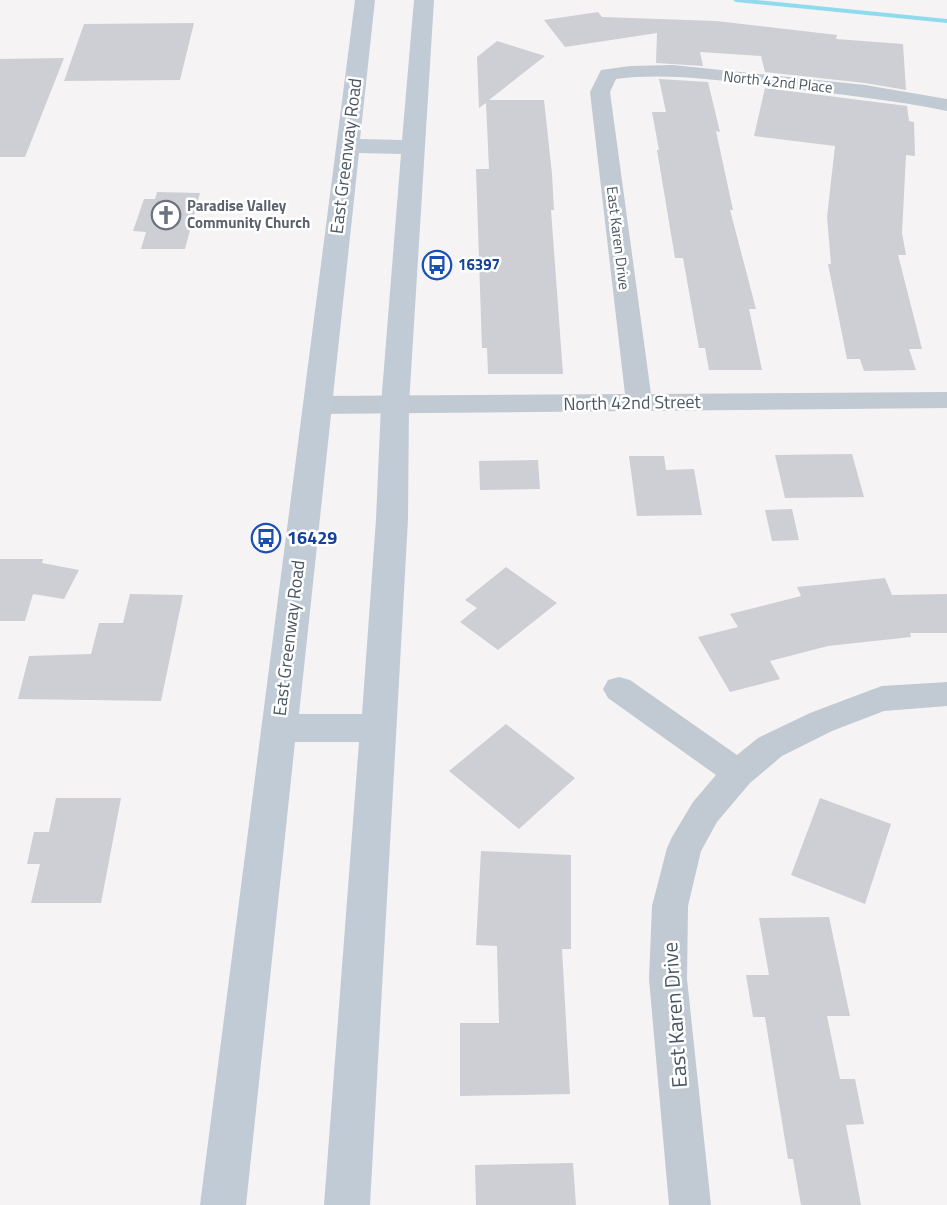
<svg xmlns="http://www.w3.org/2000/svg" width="947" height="1205" font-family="'Titillium Web',sans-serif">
<rect width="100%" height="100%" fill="#f5f3f3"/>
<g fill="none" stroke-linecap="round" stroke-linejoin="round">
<path fill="#90daee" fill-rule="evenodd" d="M733,0H756L947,19V23L736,2Z"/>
</g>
<path fill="#cdcfd5" d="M598,12L602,17L716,21L837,35L836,39L903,44L906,90L865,83L765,72L761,56L700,52L703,66L656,63L657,33L565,47L544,20Z
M194,23L180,80L64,81L84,24Z
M497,41L545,56L489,100H544L552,174L554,210H551L563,374H488L487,348H482L476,169H489L486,103L479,108L477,57Z
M64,58L25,157H0V59Z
M659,79L708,82L720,132L716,131L733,210H730L756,309H749L762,370H709L705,348H699L683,258H675L657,150H659L652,112H666Z
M765,88L907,106L909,121L914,122L915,156L906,155L902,233L906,255H898L922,349H909L916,370L864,371L860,359H847L828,264H831L827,217L835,146L754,136Z
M157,192L200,193L185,249H141L146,232L133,231L144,199H155Z
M852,454L864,497L785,498L775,455Z
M629,456H664L666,470L694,469L702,515L637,516Z
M538,460L540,489L480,490L479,461Z
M792,509L799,540L772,541L765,510Z
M0,559H43L42,563L79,570L64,599L33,594L25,621H0Z
M506,567L557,603L498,650L460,622L477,608L465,600Z
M885,578L892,595L947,594V633H910L911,637L828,646L770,661L780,679L730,692L698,637L738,627L730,614L801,596L797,587Z
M130,594L183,595L161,701L18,699L29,656L91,654L99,623H123Z
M506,724L575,778L519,829L449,771Z
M56,798H121L101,903H31L40,864H27L34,832H49Z
M820,798L891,824L865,904L791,875Z
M481,851L571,855V949H562L570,1094L460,1096V1023H499L497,946L476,945Z
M829,917L850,1016H827L840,1079H855L864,1124L846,1125L861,1205H801L793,1159H788L765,1017H753L746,975H769L759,918Z
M573,1163L576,1205H476L475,1165Z"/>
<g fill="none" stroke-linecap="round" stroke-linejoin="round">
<path fill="#c1cad2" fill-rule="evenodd" d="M673,65L865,85L947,99V111C893,100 839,94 784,88C728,82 672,72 616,79L610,92L651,394L947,392V408L317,414L308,411L304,405L308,399L317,396L625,394L590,92L601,70L630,66Z
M619,677L630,680L737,755L758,738L810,713L871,690L882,686L947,682V706L884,711L832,731L782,756L750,783L717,822L701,851L688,906L687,979L711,1205H669L649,979L652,906L667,848L672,837L693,802L716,775L608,698L603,689L608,680Z"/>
<path fill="#c1cbd6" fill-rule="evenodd" d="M355,0H375L360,139L402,140L414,0H434L409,405L408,519L370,1205H324L359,742H295L246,1205H200ZM359,153L401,154L381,405L376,519L362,714H299Z"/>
</g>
<defs>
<g id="church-ring" transform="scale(1.5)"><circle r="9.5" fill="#fff" stroke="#6b7280" stroke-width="1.5"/><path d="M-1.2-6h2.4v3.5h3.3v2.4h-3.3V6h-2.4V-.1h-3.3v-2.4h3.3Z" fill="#6b7280"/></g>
<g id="bus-ring" transform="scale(1.5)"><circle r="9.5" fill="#fff" stroke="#1a4fb4" stroke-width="1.5"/><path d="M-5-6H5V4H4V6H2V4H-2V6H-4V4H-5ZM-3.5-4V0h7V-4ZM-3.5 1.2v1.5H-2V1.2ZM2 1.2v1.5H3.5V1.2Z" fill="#1a4fb4"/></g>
</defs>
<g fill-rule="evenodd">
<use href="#church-ring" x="166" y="215"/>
<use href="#bus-ring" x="437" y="265"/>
<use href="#bus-ring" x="266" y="538"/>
</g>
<g text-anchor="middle" stroke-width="5" stroke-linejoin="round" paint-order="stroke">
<g font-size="15" fill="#4a5661" stroke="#fff">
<text transform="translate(778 82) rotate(6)" y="5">North 42nd Place</text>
<text transform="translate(618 238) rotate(83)" y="5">East Karen Drive</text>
</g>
<g font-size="15" font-weight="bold" fill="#5b616d" stroke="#fff" text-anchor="start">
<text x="187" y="211">Paradise Valley<tspan x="187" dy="17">Community Church</tspan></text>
</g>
<g font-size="15" font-weight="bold" fill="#164399" stroke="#fff" text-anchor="start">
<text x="458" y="270">16397</text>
</g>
<g font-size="18" fill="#4a5661" stroke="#fff">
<text transform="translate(346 156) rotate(-83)" y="6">East Greenway Road</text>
<text transform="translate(632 403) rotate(-1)" y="6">North 42nd Street</text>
<text transform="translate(289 638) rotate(-83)" y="6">East Greenway Road</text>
</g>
<g font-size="18" font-weight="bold" fill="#164399" stroke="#fff" text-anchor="start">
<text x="287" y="544">16429</text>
</g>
<g font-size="21" fill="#4a5661" stroke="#fff">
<text transform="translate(675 1015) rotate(-94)" y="7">East Karen Drive</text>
</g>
</g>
</svg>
